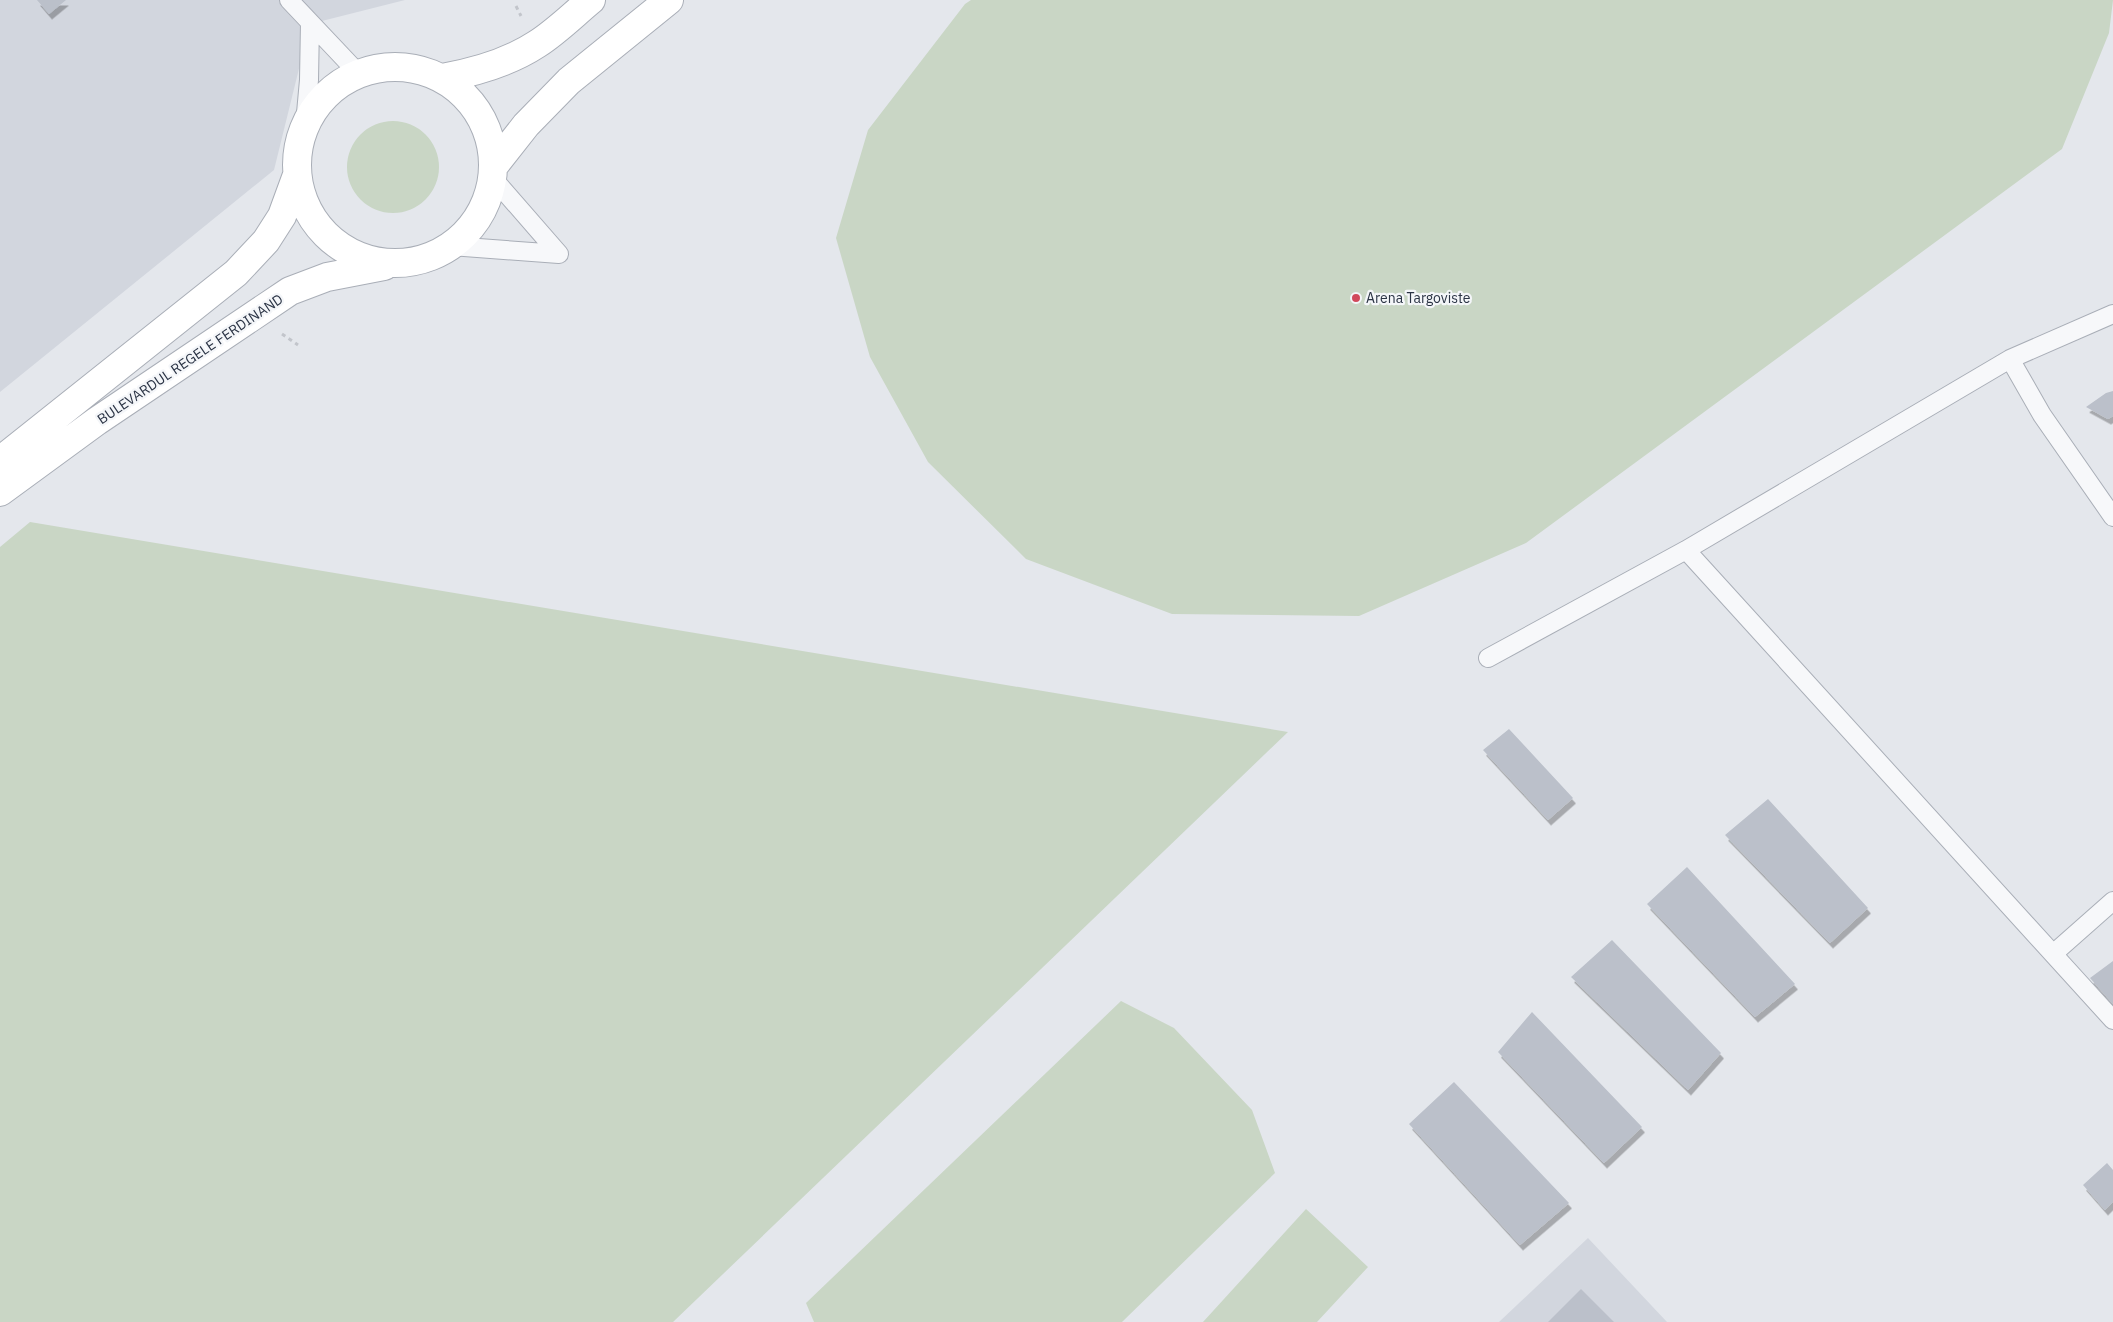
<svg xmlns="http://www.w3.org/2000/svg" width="2113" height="1322" font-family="'IBM Plex Sans',sans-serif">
<defs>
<filter id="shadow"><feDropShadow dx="3" dy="5.5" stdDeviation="0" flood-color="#0004"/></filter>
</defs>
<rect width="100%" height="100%" fill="#e4e7ec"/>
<path fill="#d2d6de" d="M0,0H405L310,24L274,170L0,392Z
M1588,1238L1667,1322H1499Z"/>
<path fill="#c9d6c5" d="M971,0H2113L2109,33L2062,149L1526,543L1359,616L1172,614L1026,559L928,462L870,357L836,238L868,130L965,4Z
M347 167a46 46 0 1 1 92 0a46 46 0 1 1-92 0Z
M30,522L1288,732L673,1322H0V547Z
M1121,1001L1174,1028L1252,1110L1275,1173L1122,1322H814L806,1303Z
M1306,1209L1368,1267L1317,1322H1203Z"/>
<path fill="#bbc0ca" filter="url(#shadow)" d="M37,0H66L49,14Z
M2113,391V416L2108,419L2086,407L2106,393Z
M1509,729L1573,798L1548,820L1483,750Z
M1768,799L1868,908L1830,943L1725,835Z
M1687,867L1795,984L1755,1017L1647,904Z
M1612,940L1721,1053L1688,1090L1571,977Z
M2113,961V1004L2090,978Z
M1532,1012L1642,1127L1604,1163L1498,1052Z
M1454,1082L1569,1203L1520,1245L1409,1124Z
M2107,1163L2113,1170V1202L2105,1210L2083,1185Z
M1581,1289L1614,1322H1548Z"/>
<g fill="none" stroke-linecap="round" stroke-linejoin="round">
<g stroke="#a9aeb7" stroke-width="20">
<path id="lane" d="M289,0L358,73
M305,124L309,80L310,23
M492,177L559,254
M451,246L559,254
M2010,359L2042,415L2113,517
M1686,550L2113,1020
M1488,658L1686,550L2010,359L2113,314
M2053,954L2113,901"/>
</g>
<g stroke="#a9aeb7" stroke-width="30">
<path id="secondary" d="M297 165a98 98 0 1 1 196 0a98 98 0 1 1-196 0Z
M442,78C476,72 508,63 537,44C556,32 574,14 591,0
M493,167L526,125L569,81L669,0
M0,461L236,273L266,241L282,216L297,175
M0,492L97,421L290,291L327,277L384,266"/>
</g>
<path stroke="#c2c5cb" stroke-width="3" stroke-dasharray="4 4" stroke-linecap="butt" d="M516,6L521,16
M282,334L298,345"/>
<use href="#lane" stroke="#f7f8fa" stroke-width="18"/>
<use href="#secondary" stroke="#fff" stroke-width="28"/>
</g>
<circle fill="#d1495b" stroke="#f4f6f9" stroke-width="2" cx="1356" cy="298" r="5"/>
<g text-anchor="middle" stroke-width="4.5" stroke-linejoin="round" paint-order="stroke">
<g font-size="14" fill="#2b3445" stroke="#f4f6f9" text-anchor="start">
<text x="1366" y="303">Arena Targoviste</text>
</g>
<g font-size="14" fill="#2b3445" stroke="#f4f6f9">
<text transform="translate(190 359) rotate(-34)" y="5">BULEVARDUL REGELE FERDINAND</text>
</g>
</g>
</svg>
